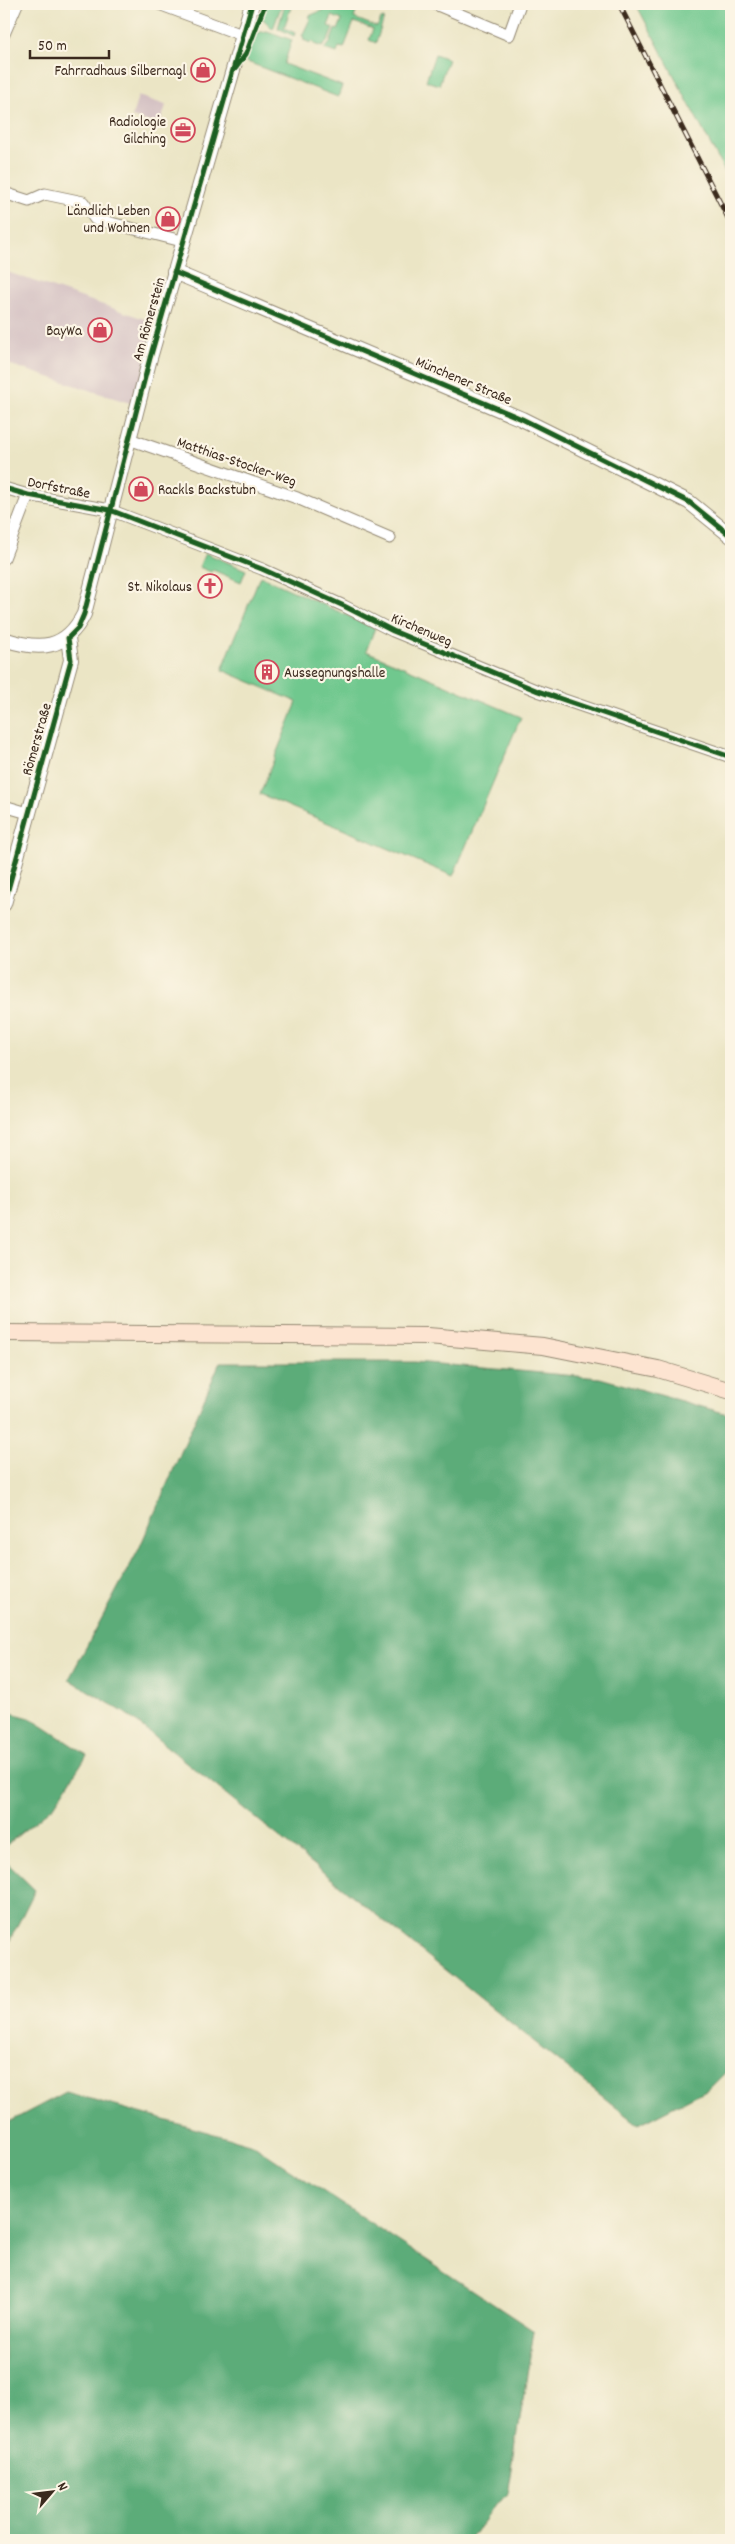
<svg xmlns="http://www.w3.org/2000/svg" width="735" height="2544" font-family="Dekko,sans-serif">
<rect width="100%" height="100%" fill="#fcf5e5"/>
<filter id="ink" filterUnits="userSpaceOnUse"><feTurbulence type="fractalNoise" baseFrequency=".02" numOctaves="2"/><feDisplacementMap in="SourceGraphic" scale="10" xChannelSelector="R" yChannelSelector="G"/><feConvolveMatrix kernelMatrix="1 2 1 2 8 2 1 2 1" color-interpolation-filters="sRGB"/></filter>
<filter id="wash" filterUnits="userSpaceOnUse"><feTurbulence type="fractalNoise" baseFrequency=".0096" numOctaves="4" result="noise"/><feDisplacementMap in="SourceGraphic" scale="20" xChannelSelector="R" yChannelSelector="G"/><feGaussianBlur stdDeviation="1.12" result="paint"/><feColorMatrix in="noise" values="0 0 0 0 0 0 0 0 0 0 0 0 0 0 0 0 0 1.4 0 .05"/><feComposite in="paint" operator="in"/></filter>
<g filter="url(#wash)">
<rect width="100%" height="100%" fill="#ebe5c5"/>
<path fill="#d2bec1" d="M138,96L166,105L160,125L132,117Z
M4,271L156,323L136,405L8,364L10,357L4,354Z"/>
<path fill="#70c88e" stroke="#567956" d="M266,4H282L273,29L261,17Z
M285,4H292L284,28L295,33L294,36L278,28Z
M351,4H359L354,18L377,27L381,19L384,18L376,43L369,40L373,29L354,22L344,48L339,47L337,53L324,49L330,43L335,29L338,30L342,20L332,16L328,26L333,28L328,41L322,47L314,44L313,41L311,43L303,40L304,37L302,36L310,19L309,16L335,5L345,10H349Z
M636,4H731V183Z
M267,31L292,40L284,64L342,86L338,97L245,61L256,33Z
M435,54L448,59L439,85L426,81Z
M205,553L246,570L241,582L213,570L211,572L199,567Z
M260,576L375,628L366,651L521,717L453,876L260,794L297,702L222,670Z"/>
<path fill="#5cac79" stroke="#4c6b4c" d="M220,1362H415L600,1378L731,1415V2067L710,2088L638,2125L125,1713L69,1679L139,1549Z
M4,1711L30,1718L87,1755L54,1806L4,1847Z
M4,1860L35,1890L4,1952Z
M66,2092L253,2145L534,2331L508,2494L491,2510L470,2540H4V2120L7,2123Z"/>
</g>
<g filter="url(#ink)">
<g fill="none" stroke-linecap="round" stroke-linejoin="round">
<g stroke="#938872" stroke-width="13">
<path id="minor" d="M159,4L242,35
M435,4L509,35L520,4
M4,34L17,4
M4,193L29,201L45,194L83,202L95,219L182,241
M129,439L297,498L390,538
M4,488L28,495L110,510L262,569L344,606L393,631L538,691L731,757
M4,558L28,495
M4,806L28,813"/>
</g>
<g stroke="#938872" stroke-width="16">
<path id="tertiary" d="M174,272L522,419L689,502L731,536
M4,639C39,651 66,650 84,614L150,358L252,4
M4,904L71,660L68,638"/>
</g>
<g stroke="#938872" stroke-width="18">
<path id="secondary" d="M4,1333L428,1336L543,1346L658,1369L731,1391"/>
</g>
<use href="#minor" stroke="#fff" stroke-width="11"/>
<use href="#tertiary" stroke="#fff" stroke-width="14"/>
<use href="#secondary" stroke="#fde4d1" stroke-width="16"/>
<g stroke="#3b2a1e" stroke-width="5">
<path id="rail" d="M619,4L731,224"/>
</g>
<use href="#rail" stroke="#fcf5e5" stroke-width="3" stroke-dasharray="9" stroke-linecap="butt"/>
<g stroke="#fcf5e5" stroke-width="8">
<path id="cycleway" d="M235,69L246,54L265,4
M174,272L522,419L689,502L731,536
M4,488L28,495L110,510L262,569L344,606L393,631L538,691L731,757
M4,904L71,660L68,638L78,628L84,614L150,358L252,4"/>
</g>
<use href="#cycleway" stroke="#1b5e20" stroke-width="5"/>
</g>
</g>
<defs>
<g id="shop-ring" transform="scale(1.25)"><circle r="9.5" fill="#fcf5e5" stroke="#d1495b" stroke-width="1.5"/><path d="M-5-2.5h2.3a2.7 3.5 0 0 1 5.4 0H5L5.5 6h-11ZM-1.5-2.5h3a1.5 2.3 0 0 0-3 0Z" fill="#d1495b"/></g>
<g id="office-ring" transform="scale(1.25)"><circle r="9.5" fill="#fcf5e5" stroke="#d1495b" stroke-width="1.5"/><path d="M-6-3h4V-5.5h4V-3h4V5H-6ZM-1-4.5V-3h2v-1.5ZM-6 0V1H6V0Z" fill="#d1495b"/></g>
<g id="church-ring" transform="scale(1.25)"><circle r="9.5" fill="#fcf5e5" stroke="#d1495b" stroke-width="1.5"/><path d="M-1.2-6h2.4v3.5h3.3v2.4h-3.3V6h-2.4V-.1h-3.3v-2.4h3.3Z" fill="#d1495b"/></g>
<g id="building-ring" transform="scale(1.25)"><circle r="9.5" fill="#fcf5e5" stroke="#d1495b" stroke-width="1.5"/><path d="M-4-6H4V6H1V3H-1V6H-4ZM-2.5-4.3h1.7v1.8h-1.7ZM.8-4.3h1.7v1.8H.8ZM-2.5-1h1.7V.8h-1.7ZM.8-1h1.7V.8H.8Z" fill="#d1495b"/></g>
</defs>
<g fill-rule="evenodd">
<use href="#shop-ring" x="203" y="70"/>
<use href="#office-ring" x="183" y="130"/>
<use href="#shop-ring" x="168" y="219"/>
<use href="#shop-ring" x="100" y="330"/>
<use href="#shop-ring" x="141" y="489"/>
<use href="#church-ring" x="210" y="586"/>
<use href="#building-ring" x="267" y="672"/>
</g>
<g text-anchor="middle" stroke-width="4.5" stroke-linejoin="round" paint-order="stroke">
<g font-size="15" fill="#3b2a1e" stroke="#fcf5e5" text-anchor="end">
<text x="186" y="75">Fahrradhaus Silbernagl</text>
<text x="166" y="126">Radiologie<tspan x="166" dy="17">Gilching</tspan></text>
<text x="150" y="215">Ländlich Leben<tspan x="150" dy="17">und Wohnen</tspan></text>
<text x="82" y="335">BayWa</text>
<text x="158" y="494" text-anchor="start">Rackls Backstubn</text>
<text x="192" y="591">St. Nikolaus</text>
<text x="284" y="677" text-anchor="start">Aussegnungshalle</text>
</g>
<g font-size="15" fill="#3b2a1e" stroke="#fcf5e5">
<text transform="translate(148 319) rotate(-74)" y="5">Am Römerstein</text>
<text transform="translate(464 380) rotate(23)" y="5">Münchener Straße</text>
<text transform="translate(237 461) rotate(19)" y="5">Matthias-Stocker-Weg</text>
<text transform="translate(59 487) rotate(11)" y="5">Dorfstraße</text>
<text transform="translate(422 629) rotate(23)" y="5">Kirchenweg</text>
<text transform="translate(36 739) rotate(-74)" y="5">Römerstraße</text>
</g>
</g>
<rect width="735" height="2544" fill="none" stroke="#fcf5e5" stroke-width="20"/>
<g transform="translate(52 2492) rotate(62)" stroke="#fcf5e5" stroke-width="4" paint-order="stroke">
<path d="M0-4L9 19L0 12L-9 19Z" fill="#3b2a1e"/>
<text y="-8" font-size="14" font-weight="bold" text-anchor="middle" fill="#3b2a1e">N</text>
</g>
<path d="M30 50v8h79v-8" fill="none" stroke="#3b2a1e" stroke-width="2.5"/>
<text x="38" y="50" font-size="15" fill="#3b2a1e" stroke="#fcf5e5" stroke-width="4" paint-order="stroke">50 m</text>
</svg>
